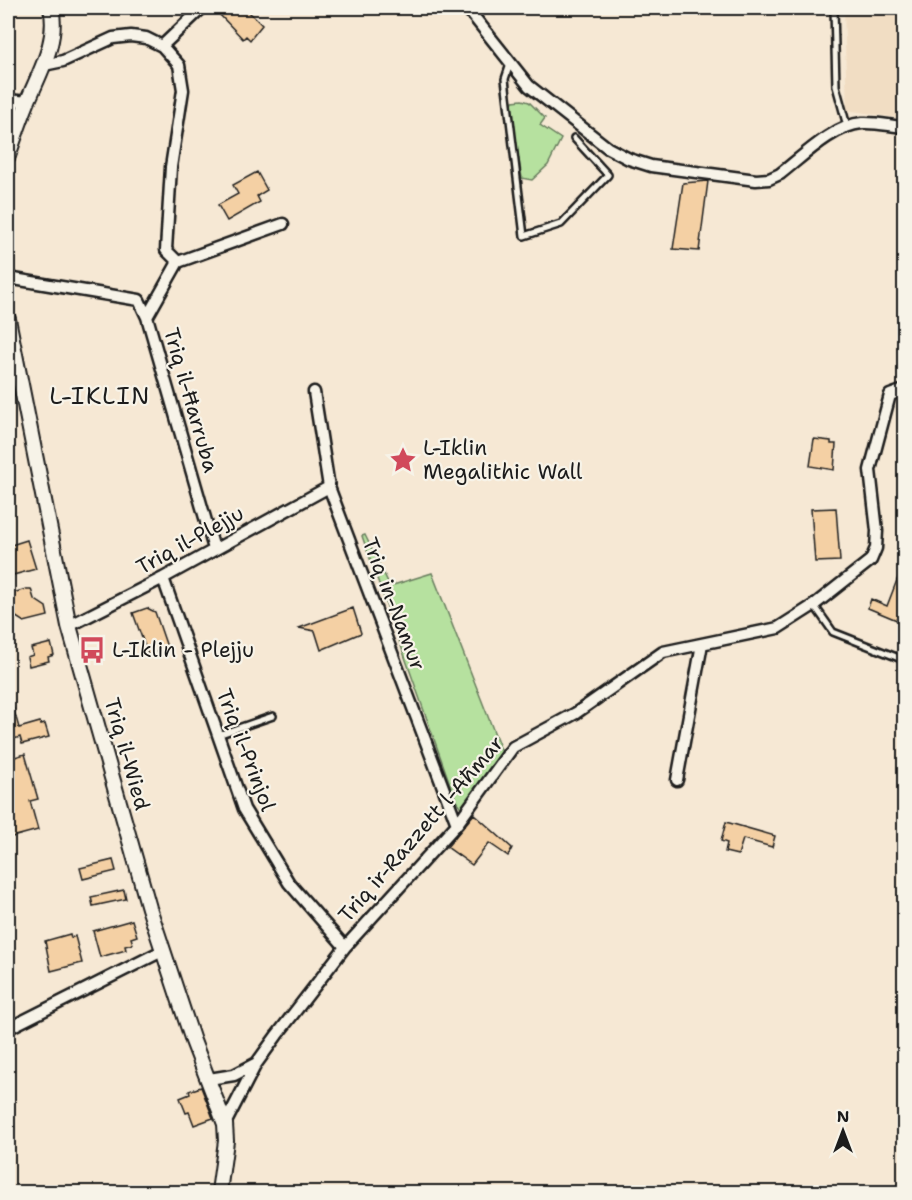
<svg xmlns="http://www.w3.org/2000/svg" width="912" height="1200" viewBox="0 0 912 1200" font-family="'Shantell Sans',sans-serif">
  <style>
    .built { fill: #f1ddc3 }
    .green { fill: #b6e19f; stroke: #697e5e; stroke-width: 1.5 }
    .building { fill: #f4d0a4; stroke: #1c1c1c; stroke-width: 1.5 }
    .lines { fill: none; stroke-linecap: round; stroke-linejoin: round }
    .service-casing { stroke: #1c1c1c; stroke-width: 10 }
    .minor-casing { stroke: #1c1c1c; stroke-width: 15 }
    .tertiary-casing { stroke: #1c1c1c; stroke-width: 18 }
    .service { stroke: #f7f3e8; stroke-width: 5 }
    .minor { stroke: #f7f3e8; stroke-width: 10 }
    .tertiary { stroke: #f7f3e8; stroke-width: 14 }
    .labels { text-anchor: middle; stroke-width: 4.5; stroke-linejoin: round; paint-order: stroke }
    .street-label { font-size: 21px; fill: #1c1c1c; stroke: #f7f3e8 }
    .poi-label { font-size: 21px; fill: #1c1c1c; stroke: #f7f3e8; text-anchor: start }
    .quarter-label { font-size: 24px; letter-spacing: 1.5px; fill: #1c1c1c; stroke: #f7f3e8 }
  </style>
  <rect width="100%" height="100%" fill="#f6e8d4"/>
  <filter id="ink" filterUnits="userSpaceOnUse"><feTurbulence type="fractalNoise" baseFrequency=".0167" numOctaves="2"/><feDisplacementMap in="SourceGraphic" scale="12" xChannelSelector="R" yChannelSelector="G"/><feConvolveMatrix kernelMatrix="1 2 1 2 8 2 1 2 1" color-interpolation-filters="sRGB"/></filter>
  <g filter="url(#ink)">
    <path class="built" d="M844 8H904V119L847 110Z"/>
    <path class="green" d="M522 100 529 102 545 118 540 125 561 139 548 165 532 180 522 178 510 110 513 101Z
      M365 535 390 586 432 573 503 755 498 757 463 810 456 801 362 536Z"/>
    <path class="building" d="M228 8H245L262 25 250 40 246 36 243 39 220 15Z
      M257 172 267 190 257 196 260 202 227 221 218 205 238 194 233 185Z
      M708 181 699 251 673 249 683 183Z
      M814 439 831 441V444H836L834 470 810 466Z
      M836 508 840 561 815 562 811 509Z
      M27 540 36 569 13 575 11 570 8 568V546Z
      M904 562V623L868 608 871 599 887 606Z
      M26 589H31L34 599 46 607 48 616 24 622 13 615 8 597 14 595 13 593Z
      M147 608 155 612 167 647 148 655 133 613Z
      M353 608 361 633 321 650 315 631 299 628Z
      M51 643 54 655 48 657 49 661 29 666 27 657 33 655 31 648Z
      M8 696H10L19 728 40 722 41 725 45 724 49 737 22 744 20 737 8 741Z
      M25 754 38 799 30 801 38 830 12 837 8 819V759Z
      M474 814 512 848 508 856 489 843 472 865 447 847Z
      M726 822 775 836 772 847 743 839 738 855 725 852 727 843 721 841Z
      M113 860 116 871 83 879 80 868Z
      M124 890 126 899 93 906 91 897Z
      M132 920 137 936 131 938 133 944 125 946 126 950 100 957 93 931Z
      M70 934 71 938 75 936 82 963 51 971 45 941Z
      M201 1087 213 1118 194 1125 189 1112 186 1113 180 1098 190 1094 189 1091Z"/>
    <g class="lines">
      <defs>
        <path id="service" d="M834 8 836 86 847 126
          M904 32 902 40 904 56
          M510 64 505 79 524 236 561 224 608 175 574 138
          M814 605 833 632 904 660
          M218 735 273 716"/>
        <path id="minor" d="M467 8 529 86 608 148 629 159 651 166 756 180 769 179 780 174C802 157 834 125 862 123 876 122 891 126 904 127
          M162 46 202 8
          M44 65 63 61 113 38 131 36 146 38 162 46 179 65 183 90 171 167 166 250 178 262 147 317
          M8 100 28 102
          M178 262 283 224
          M8 278 139 300 147 317 214 549
          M314 392 329 487 457 824
          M163 578 244 809 289 883 345 947
          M69 626 163 578 329 487
          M677 780 702 644
          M9 1028 162 951
          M209 1079 234 1075 255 1064
          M225 1124 256 1064 277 1035 345 947 457 824 513 747 576 713 663 652 778 628 814 605 871 560 876 548 877 531 870 470 890 395 904 390"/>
        <path id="tertiary" d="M8 156C14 138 20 120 27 103 39 73 59 41 51 8
          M8 319 69 626 149 908 193 1041 225 1124 226 1141 219 1192"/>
      </defs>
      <use href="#service" class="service-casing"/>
      <use href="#minor" class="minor-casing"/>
      <use href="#tertiary" class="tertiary-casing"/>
      <use href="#service" class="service"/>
      <use href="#minor" class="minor"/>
      <use href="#tertiary" class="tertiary"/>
    </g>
  </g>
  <defs>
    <symbol id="sight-bare" viewBox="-9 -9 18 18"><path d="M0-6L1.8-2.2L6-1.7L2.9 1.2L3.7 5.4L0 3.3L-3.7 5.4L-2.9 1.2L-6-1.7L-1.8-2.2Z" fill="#d1495b" stroke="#f7f3e8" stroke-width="2.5" paint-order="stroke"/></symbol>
    <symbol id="bus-bare" viewBox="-9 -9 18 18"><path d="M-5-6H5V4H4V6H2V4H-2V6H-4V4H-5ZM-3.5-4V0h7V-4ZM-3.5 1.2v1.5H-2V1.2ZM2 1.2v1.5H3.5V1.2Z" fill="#d1495b" stroke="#f7f3e8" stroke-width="2.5" paint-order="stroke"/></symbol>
  </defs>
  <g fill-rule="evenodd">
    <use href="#sight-bare" x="384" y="441" width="38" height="38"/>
    <use href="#bus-bare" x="73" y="631" width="38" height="38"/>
  </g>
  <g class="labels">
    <g class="street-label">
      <text transform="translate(191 400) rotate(74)" y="7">Triq il-Ħarruba</text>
      <text transform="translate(190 540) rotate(-29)" y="7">Triq il-Plejju</text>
      <text transform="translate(394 604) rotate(69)" y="7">Triq in-Namur</text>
      <text transform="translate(246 750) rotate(69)" y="7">Triq il-Prinjol</text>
      <text transform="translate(127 754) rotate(74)" y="7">Triq il-Wied</text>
      <text transform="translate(421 829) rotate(-49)" y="7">Triq ir-Razzett l-Aħmar</text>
    </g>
    <g class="poi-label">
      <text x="423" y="455">L-Iklin<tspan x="423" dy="24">Megalithic Wall</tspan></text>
      <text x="112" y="657">L-Iklin - Plejju</text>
    </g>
    <g class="quarter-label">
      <text x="100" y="404">L-IKLIN</text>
    </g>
  </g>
  <rect width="912" height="1200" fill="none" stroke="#f7f3e8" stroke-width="30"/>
  <rect x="15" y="15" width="882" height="1170" fill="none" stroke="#1c1c1c" stroke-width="2" filter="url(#ink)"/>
  <g transform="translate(843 1131)" stroke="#f7f3e8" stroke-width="4.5" paint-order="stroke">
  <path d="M0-4.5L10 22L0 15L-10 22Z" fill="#1c1c1c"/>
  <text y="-9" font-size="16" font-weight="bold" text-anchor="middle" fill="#1c1c1c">N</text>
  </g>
</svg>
